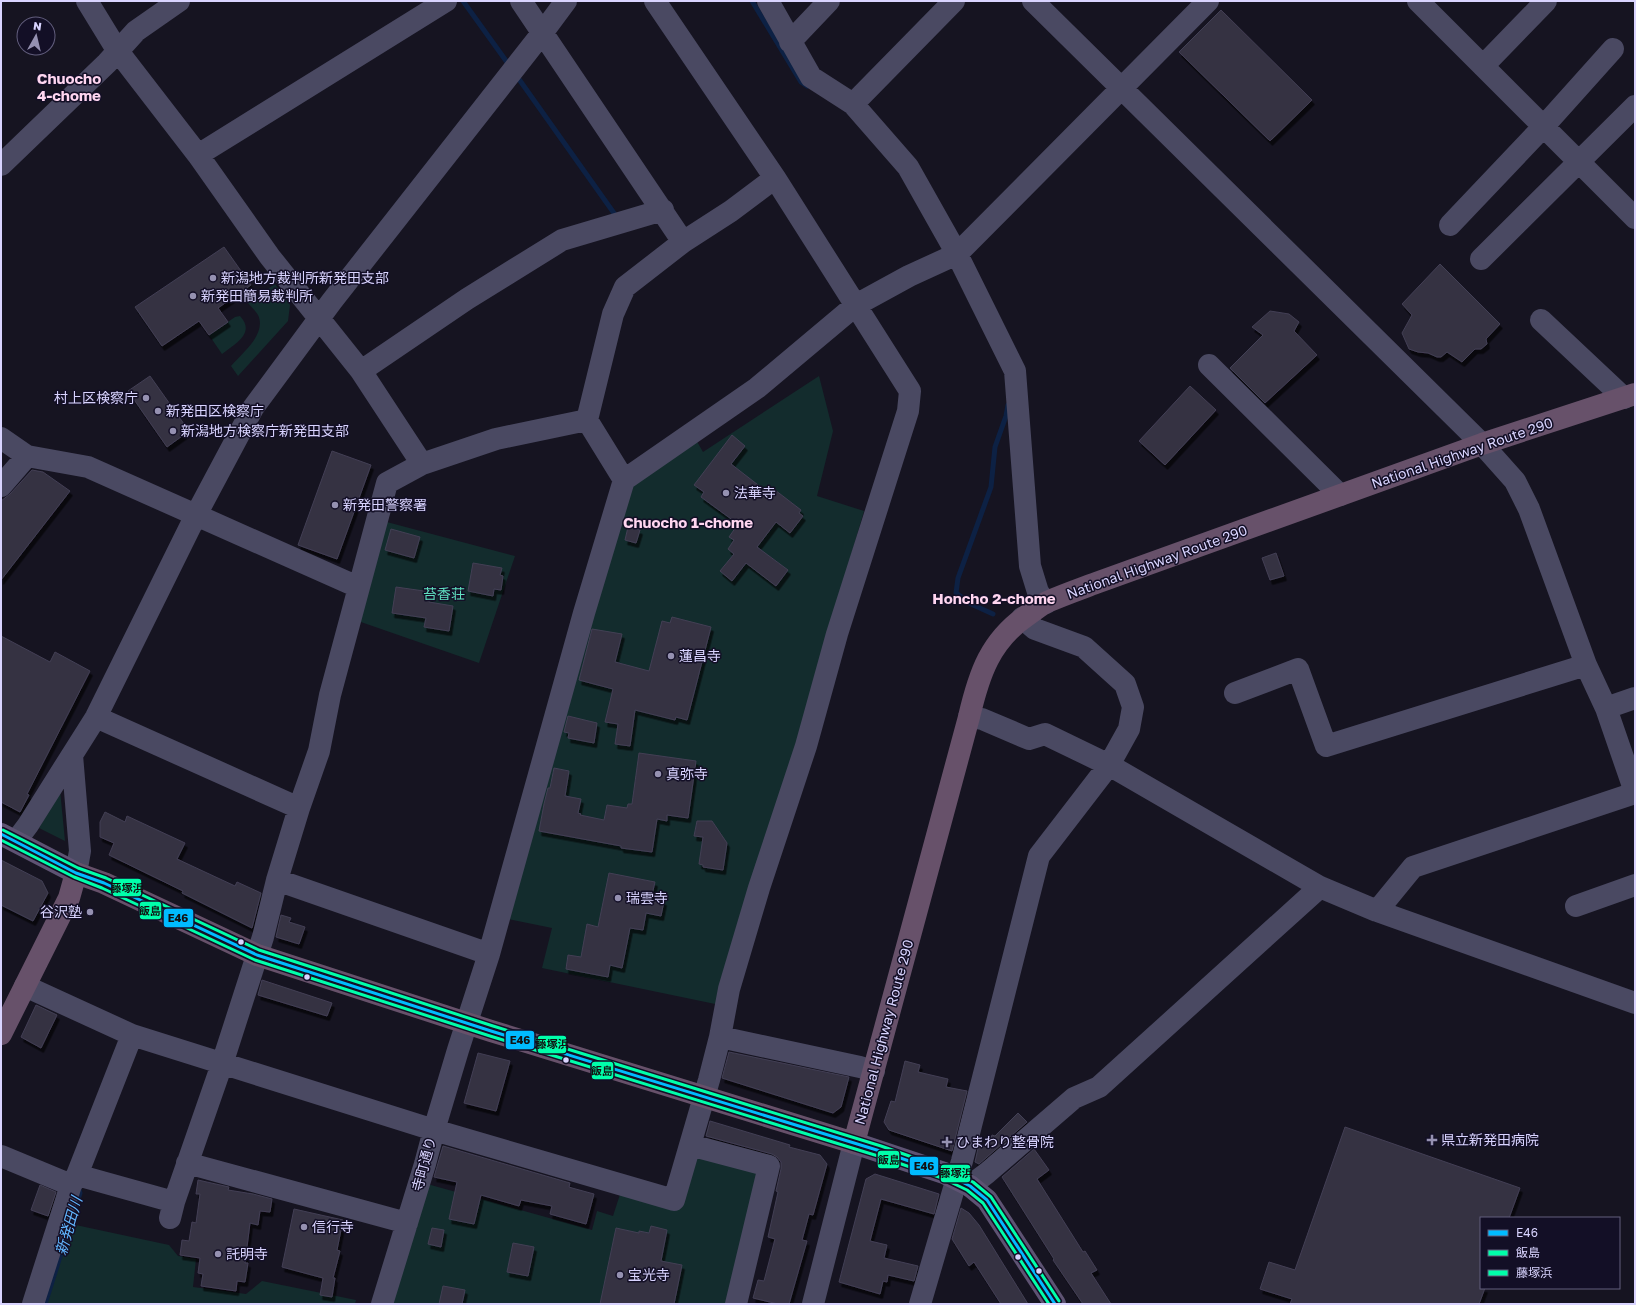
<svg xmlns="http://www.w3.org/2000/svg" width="1636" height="1305" viewBox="0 0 1636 1305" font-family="'Golos Text','Noto Sans JP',sans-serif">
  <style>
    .green { fill: #132c2d }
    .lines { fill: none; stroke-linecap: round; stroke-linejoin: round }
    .stream { stroke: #0d2144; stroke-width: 5 }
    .building { fill: #343243; stroke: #433f54; filter: url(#shadow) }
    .minor { stroke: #4a4962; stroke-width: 22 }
    .major { stroke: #5e5373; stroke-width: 22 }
    .highway { stroke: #67516a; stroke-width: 22 }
    .bus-1-casing { stroke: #130f26; stroke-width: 6 }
    .bus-2-casing { stroke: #130f26; stroke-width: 6 }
    .bus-3-casing { stroke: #130f26; stroke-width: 6 }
    .bus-1 { stroke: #0bf; stroke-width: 3 }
    .bus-2 { stroke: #0fa; stroke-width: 3 }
    .bus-3 { stroke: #0fa; stroke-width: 3 }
    .poi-dot { fill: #9591b1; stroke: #130f26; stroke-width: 1.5 }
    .bus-dot { fill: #d9d4ff; stroke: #130f26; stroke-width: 1.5 }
    .labels { text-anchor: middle; stroke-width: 3; stroke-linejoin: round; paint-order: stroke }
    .poi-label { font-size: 14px; fill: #d9d4ff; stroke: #130f26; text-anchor: start }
    .street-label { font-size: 14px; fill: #d9d4ff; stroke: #130f26 }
    .park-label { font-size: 14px; fill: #5fe0c0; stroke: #130f26 }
    .neighbourhood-label { font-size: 15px; font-weight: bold; fill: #ffd6f0; stroke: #130f26 }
    .water-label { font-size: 15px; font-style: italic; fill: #62b6ff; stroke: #130f26 }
    .line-badge { stroke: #130f26; stroke-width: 1.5 }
    .pale-badge-label { font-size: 11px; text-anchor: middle; font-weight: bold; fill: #111 }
  </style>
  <defs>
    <filter id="shadow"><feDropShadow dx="2.5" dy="4.5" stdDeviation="0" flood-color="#0009"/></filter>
  </defs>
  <rect width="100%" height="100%" fill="#161421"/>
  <path class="green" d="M275 284 290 305 288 321 238 376 231 366C242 353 267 334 258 315 256 311 251 307 248 303Z
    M240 316C256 333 235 344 222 354L209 335 235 317Z
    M819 376 833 431 817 496 864 511 720 1005 542 968 552 928 508 919 629 489 695 438 703 452Z
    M383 521 515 556 479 663 358 621Z
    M60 790 65 841 39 828Z
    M690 1145 769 1166 736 1304H382L420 1182 592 1230 597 1211 613 1216 623 1185 674 1200Z
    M71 1224 169 1245 178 1256 196 1259 193 1287 246 1294 262 1281 356 1300 355 1304H45Z"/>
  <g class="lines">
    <path class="stream" d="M463 1 509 65
      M752 1 801 82 807 86
      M516 75 616 216
      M993 614 971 604 956 593 958 578 991 487 995 447 1006 416 1008 405
      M45 1304 80 1193 78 1187"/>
  </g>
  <path class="building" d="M1221 10 1312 100 1270 141 1179 52Z
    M224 247 251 285 218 308 228 322 209 335 199 321 162 346 135 307Z
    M1440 264 1500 324 1486 339 1487 344 1481 349H1475L1462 362 1447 352 1441 357H1437L1428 353 1418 352 1409 349 1402 333 1412 315 1402 304Z
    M1270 311 1289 314 1299 322 1294 331 1317 355 1265 403 1230 368 1263 335 1252 327Z
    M150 376 189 431 167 447 128 391Z
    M1190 386 1216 410 1165 465 1139 441Z
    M732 435 745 446 731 464 771 495 775 490 801 510 799 513 803 516 790 533 776 522 757 547 788 570 776 586 746 563 732 581 720 571 734 554 728 549 734 540 729 537 738 524 701 497 704 492 694 485Z
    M332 451 371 465 337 559 298 545Z
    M32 470 43 472 70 491 1 580V501L10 494Z
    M628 527 640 530 636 543 625 540Z
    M391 529 420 537 414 558 385 550Z
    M1276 553 1284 576 1270 580 1262 558Z
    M473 563 502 568 500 575 503 576 501 590 494 589 493 596 468 591Z
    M396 587 431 592 429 602 453 606 449 631 424 627 426 618 392 613Z
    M672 617 711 627 687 720 676 717 675 720 635 710 630 746 615 744 618 724 605 722 613 689 579 680 592 629 622 634 615 662 649 671 662 621 670 623Z
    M1 636 50 662 55 652 90 671 27 794 29 795 20 812 1 802Z
    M568 716 597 723 594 743 568 738 569 733 564 732Z
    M639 753 696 761 688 818 667 815V821L657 819 652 852 621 848V846L539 831 544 804 548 788H550L554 768 569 771 565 796 581 799 578 813 581 814 580 815 604 820 607 805 627 808 628 804H632Z
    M105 812 125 822 127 816 185 843 177 859 235 886 237 882 261 893 252 928 182 893 183 891 109 855 114 843 100 837V822Z
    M697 821H712L727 843 723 870 703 867V865L699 864 703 837 694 836Z
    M1 860 42 881 48 893 33 921 1 905Z
    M609 873 655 882 651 899 664 901 661 916 646 913 643 930 630 928 622 968 610 965 608 977 566 969 568 955 581 957 587 924 598 927Z
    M281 915 291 918 289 922 305 927 299 944 276 937Z
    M262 980 332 1003 327 1016 258 995Z
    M36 1005 57 1015 41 1048 21 1037Z
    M729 1052 849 1077 841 1107 833 1113 722 1078Z
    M478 1053 510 1061 496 1111 464 1103Z
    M905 1061 920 1065 918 1072 948 1079 946 1087 967 1091 952 1151 889 1130 884 1122 891 1101 895 1102Z
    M1018 1113 1027 1122 979 1164 975 1162 979 1144 988 1147 992 1135 995 1136Z
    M710 1121 790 1145 789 1147 820 1155 827 1164 813 1215 809 1214 802 1240 807 1241 789 1304H778L753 1298 758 1280 764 1281 775 1239 768 1237 778 1192 776 1191 781 1169V1162L777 1157 772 1154 706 1136Z
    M1345 1127 1520 1188 1509 1218H1481V1288H1485L1479 1304H1290L1292 1299 1260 1289 1269 1262 1295 1270Z
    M443 1146 570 1183 569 1187 572 1188 594 1194 586 1224 550 1214 552 1206 521 1200 519 1206 481 1195 474 1224 449 1219 457 1182 434 1177Z
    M1034 1149 1049 1170 1037 1179 1083 1252 1085 1251 1097 1270 1091 1273 1111 1304H1083L1053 1260 1054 1259 1002 1177Z
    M875 1174 939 1194 934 1214 881 1199 870 1241 887 1245 884 1258 918 1266 914 1281 888 1275 887 1282 883 1281 880 1294 839 1282 866 1179Z
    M198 1180 229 1187 228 1190 253 1194 272 1199 270 1212 260 1211 258 1225 250 1223 245 1263H248L245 1282 237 1281 236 1291 201 1286 203 1274 198 1273 200 1258 180 1255 182 1240 189 1241 192 1222 196 1223 200 1194H196Z
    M40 1185 56 1192 48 1216 31 1210Z
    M961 1208 969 1213 979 1225 1028 1304H1001L974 1262 969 1266 952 1239Z
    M294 1209 343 1220 337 1250 340 1251 333 1278H335L332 1297 320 1295 323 1278 282 1267Z
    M651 1226 667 1230 661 1261 682 1265 674 1304H600L616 1228 639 1233V1231L649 1233Z
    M432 1228 444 1230 441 1247 428 1244Z
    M513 1243 534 1247 528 1276 507 1272Z
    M443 1286 465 1290 462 1304H439Z"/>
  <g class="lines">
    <path class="minor" d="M87 1 117 50 198 155 270 257 361 371 422 464
      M521 1 683 242
      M768 1 811 77 853 104 908 167 957 254 1015 371 1030 566 1038 592 1046 603
      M1033 1 1482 444 1515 481 1529 509 1586 665 1606 708 1635 792
      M1418 1 1635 218
      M790 42 829 1
      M1483 66 1546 1
      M853 104 954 1
      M198 155 446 1
      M1 165 107 63 136 31 179 1
      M1450 225 1544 126 1613 49
      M1481 259 1635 106
      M1541 320 1624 398
      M1209 365 1340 495
      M361 371 467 299 562 240 663 210
      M1 438 27 456 88 467 358 587
      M624 480 587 420 613 314 625 287 683 242 731 211 775 178
      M1 486 27 456
      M1235 693 1298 669 1326 746 1586 665
      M1606 708 1635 698
      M96 717 299 808
      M969 717 982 719 1029 739 1045 734 1109 765 1320 887 1377 911 1635 1003
      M16 841 28 825 72 755
      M76 873 80 851 72 755 96 717 196 515 253 408 332 301 543 32 566 1
      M277 880 489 954
      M1576 906 1635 885
      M1377 911 1413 867 1635 793
      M25 986 132 1035 434 1130 674 1200 709 1080 720 1037 729 989 759 888 806 746 837 634 908 411 910 391 775 178 655 1
      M720 1037 860 1067 874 1071
      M690 1145 769 1166 736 1304
      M1 1156 71 1185 33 1304
      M187 1163 407 1223
      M77 1175 174 1202
      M71 1185 77 1175 132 1035
      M970 1186 987 1173 1074 1098 1099 1087 1320 887
      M170 1218 174 1202 222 1064 263 937 277 880 299 808 319 751 330 695 387 483 422 464 496 439 587 420
      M382 1304 425 1164 434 1130 458 1050 489 954 584 613 624 480 757 388 856 305 909 276 957 254 1208 1
      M813 1304 854 1143
      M920 1304 962 1161 1039 856 1109 765 1129 729 1133 707 1125 684 1084 647 1035 629 1022 618"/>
    <path class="major" d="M1 834 76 873
      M854 1143 944 1173 970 1186 987 1200 1055 1304"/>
    <path class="highway" d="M1 1034 69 898 76 873 104 883 257 955 491 1031 854 1143 969 717C979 674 990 640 1029 614 1035 610 1041 605 1047 602 1063 595 1080 589 1096 583L1482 444 1635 394"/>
    <defs>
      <path id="bus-1" d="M1 834 76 873 104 883 257 955 491 1031 880 1151 944 1173 970 1186 987 1200 1055 1304"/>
      <path id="bus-2" d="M1 840 74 877 102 888 255 960 490 1036 878 1156 942 1178 967 1190 983 1203 1049 1304"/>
      <path id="bus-3" d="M3 830 78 868 106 878 259 950 493 1026 881 1146 946 1169 973 1182 991 1197 1059 1301"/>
    </defs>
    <use href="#bus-1" class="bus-1-casing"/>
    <use href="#bus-2" class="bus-2-casing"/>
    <use href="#bus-3" class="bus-3-casing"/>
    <use href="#bus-1" class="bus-1"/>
    <use href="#bus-2" class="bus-2"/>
    <use href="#bus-3" class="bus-3"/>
  </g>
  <g class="poi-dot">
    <circle cx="213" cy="278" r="4"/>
    <circle cx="193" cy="296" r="4"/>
    <circle cx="146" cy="398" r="4"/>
    <circle cx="158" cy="411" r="4"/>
    <circle cx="173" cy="431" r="4"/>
    <circle cx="726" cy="493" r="4"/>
    <circle cx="335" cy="505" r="4"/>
    <circle cx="671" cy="656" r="4"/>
    <circle cx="658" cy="774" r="4"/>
    <circle cx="618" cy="898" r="4"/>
    <circle cx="90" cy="912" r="4"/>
    <path d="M1430 1134h4v4h4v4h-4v4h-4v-4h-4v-4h4z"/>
    <path d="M945 1136h4v4h4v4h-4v4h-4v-4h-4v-4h4z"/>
    <circle cx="304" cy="1227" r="4"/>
    <circle cx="218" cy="1254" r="4"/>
    <circle cx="620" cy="1275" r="4"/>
  </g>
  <g class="bus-dot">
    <circle cx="241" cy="942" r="3.5"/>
    <circle cx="307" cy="977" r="3.5"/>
    <circle cx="566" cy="1060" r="3.5"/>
    <circle cx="1018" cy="1257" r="3.5"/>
    <circle cx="1039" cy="1271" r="3.5"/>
  </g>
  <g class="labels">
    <g class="poi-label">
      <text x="221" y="283">新潟地方裁判所新発田支部</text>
      <text x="201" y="301">新発田簡易裁判所</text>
      <text x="138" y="403" text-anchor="end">村上区検察庁</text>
      <text x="166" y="416">新発田区検察庁</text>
      <text x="181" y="436">新潟地方検察庁新発田支部</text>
      <text x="734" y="498">法華寺</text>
      <text x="343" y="510">新発田警察署</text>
      <text x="679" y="661">蓮昌寺</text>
      <text x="666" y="779">真弥寺</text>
      <text x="626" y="903">瑞雲寺</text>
      <text x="82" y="917" text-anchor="end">谷沢塾</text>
      <text x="1441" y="1145">県立新発田病院</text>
      <text x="956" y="1147">ひまわり整骨院</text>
      <text x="312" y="1232">信行寺</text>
      <text x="226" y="1259">託明寺</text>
      <text x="628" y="1280">宝光寺</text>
    </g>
    <g class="street-label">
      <text transform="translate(1462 453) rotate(-19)" y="5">National Highway Route 290</text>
      <text transform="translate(1157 562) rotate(-20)" y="5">National Highway Route 290</text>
      <text transform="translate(884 1032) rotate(-75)" y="5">National Highway Route 290</text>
      <text transform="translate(424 1164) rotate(-75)" y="5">寺町通り</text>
    </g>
    <g class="park-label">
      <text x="444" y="599">苔香荘</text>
    </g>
    <g class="neighbourhood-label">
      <text x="69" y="84">Chuocho<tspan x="69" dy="17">4-chome</tspan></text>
      <text x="688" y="528">Chuocho 1-chome</text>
      <text x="994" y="604">Honcho 2-chome</text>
    </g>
    <g class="water-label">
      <text transform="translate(69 1226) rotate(-74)" y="5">新発田川</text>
    </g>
  </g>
  <g class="line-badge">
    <rect x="112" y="878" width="30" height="19" rx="4" fill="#0fa"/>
    <rect x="139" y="901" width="23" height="19" rx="4" fill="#0fa"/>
    <rect x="163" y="908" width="31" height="20" rx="4" fill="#0bf"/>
    <rect x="505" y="1030" width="30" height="20" rx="4" fill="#0bf"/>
    <rect x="537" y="1035" width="30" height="19" rx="4" fill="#0fa"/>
    <rect x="591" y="1061" width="23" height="19" rx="4" fill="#0fa"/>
    <rect x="877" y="1150" width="23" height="19" rx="4" fill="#0fa"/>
    <rect x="909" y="1156" width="30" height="20" rx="4" fill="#0bf"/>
    <rect x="940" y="1164" width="31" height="19" rx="4" fill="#0fa"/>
  </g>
  <g class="pale-badge-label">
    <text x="127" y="892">藤塚浜</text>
    <text x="150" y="915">飯島</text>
    <text x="178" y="922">E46</text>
    <text x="520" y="1044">E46</text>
    <text x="552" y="1048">藤塚浜</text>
    <text x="602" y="1075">飯島</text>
    <text x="889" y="1164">飯島</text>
    <text x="924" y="1170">E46</text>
    <text x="956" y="1177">藤塚浜</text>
  </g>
  <rect width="1636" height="1305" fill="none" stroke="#d9d4ff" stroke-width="4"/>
  <rect x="1480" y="1217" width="140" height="72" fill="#130f26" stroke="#625e7d"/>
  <rect x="1488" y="1230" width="20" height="6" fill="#00bbff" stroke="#625e7d"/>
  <text x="1516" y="1237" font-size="12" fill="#d9d4ff">E46</text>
  <rect x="1488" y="1250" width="20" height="6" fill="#00ffaa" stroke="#625e7d"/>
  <text x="1516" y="1257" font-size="12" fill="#d9d4ff">飯島</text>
  <rect x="1488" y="1270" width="20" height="6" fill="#00ffaa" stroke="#625e7d"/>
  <text x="1516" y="1277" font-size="12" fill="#d9d4ff">藤塚浜</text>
  <g transform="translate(36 36) rotate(8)"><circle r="19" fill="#130f26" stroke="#625e7d"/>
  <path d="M0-3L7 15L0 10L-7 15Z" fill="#9591b1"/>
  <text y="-6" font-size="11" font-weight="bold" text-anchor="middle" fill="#d9d4ff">N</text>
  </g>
</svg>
